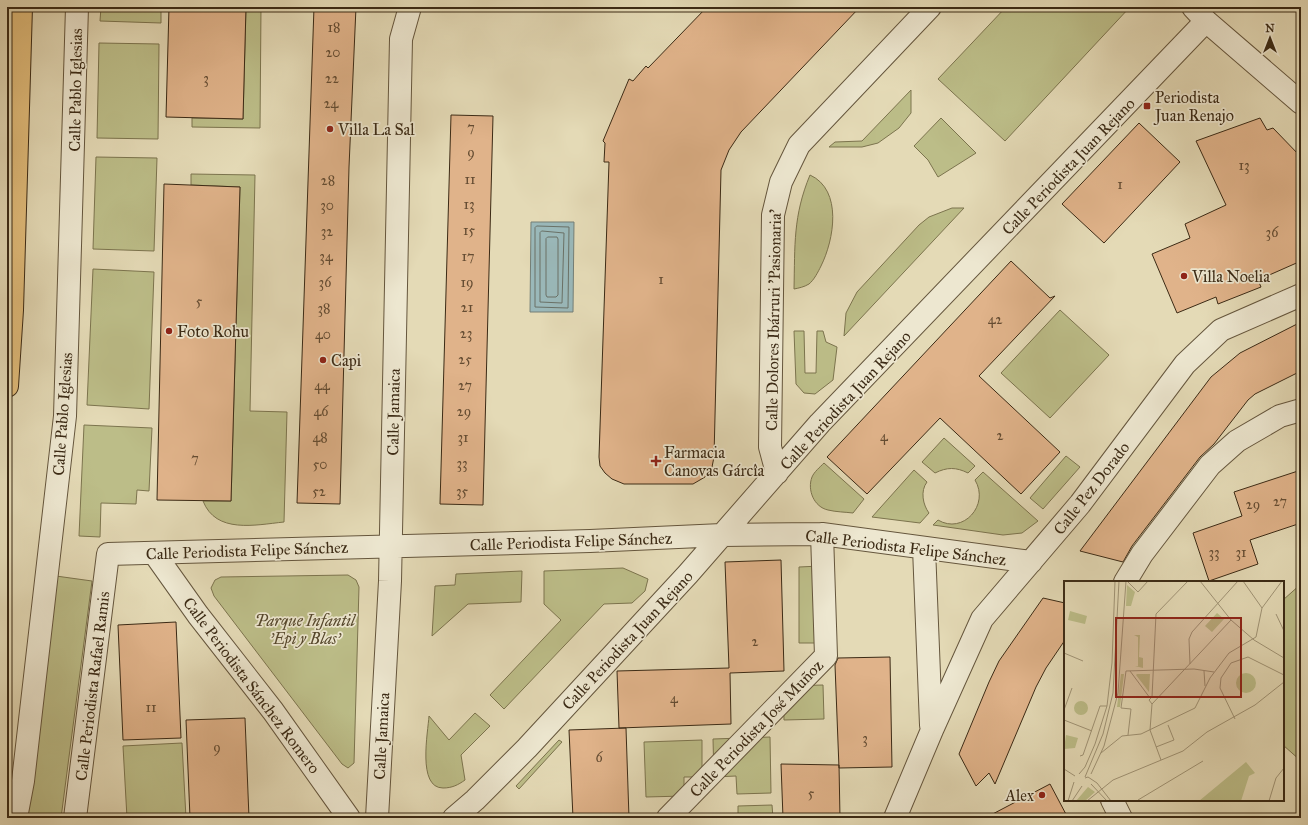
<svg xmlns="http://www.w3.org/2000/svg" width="1308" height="825" viewBox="0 0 1308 825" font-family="'IM FELL Great Primer',serif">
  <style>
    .green { fill: #bcbd88; stroke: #7c744e }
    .water { fill: #9ab8b9; stroke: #747f77 }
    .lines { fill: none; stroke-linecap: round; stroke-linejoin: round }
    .shore { stroke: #6a7167; stroke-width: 1 }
    .building { fill: #e0b38a; stroke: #3b2a15 }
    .street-casing { stroke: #65563d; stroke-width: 24 }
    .primary-casing { stroke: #3b2a15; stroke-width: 24 }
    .street { stroke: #ede7d0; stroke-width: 22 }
    .primary { stroke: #e2bd7b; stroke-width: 22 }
    .poi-dot { fill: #8f2418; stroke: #ede7d0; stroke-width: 1.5 }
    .labels { text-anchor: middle; stroke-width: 3.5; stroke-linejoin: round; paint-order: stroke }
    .number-label { font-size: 14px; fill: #644c32 }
    .street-label { font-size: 16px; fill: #3b2a15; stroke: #ede7d0 }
    .poi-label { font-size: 16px; fill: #3b2a15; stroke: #ede7d0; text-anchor: start }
    .park-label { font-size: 16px; font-style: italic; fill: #55472c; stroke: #ede7d0 }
    .inset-road { fill: none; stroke: #a09476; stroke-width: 1 }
    .view { fill: #8f2418; fill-opacity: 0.15; stroke: #8f2418; stroke-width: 2 }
    .inset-edge { fill: none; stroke: #3b2a15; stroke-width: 2 }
  </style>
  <rect width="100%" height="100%" fill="#e4dab6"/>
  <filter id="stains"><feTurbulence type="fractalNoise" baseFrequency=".005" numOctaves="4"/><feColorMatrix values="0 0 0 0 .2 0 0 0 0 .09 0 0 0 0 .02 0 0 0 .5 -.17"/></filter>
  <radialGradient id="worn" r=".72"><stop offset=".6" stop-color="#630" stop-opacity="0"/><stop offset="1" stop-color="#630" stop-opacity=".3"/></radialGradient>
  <path class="green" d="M101 7H161V23L100 21Z
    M246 7H261L260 128 192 127V118L243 119Z
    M1006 7H1130L1005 141 938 79Z
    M99 43 159 44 158 139 97 138Z
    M911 90V113L899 128 878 143 862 147H829L835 142 862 141Z
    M941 118 976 153 938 177 928 160 914 146Z
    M96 157 157 158 154 251 93 249Z
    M191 174 255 175 250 411 287 412 284 522C255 525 216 534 203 501H231L240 187 191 185Z
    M810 175C843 190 834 240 821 266 818 272 814 280 809 284 804 287 799 288 794 289 795 245 793 216 810 175Z
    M952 208H964L844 336 846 313 857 292 919 225 929 217Z
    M93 269 154 272 149 409 87 405Z
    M1060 310 1109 355 1050 418 1001 373Z
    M794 331H804L805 373H816L817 331H823L826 342 837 347 833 380 815 394 804 393 796 384Z
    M84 425 152 428 149 491 137 490 136 504 101 503 100 537 79 536Z
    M944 438 975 466 968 473C956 467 947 467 935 473L922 462Z
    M1066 456 1080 467 1043 509 1030 498Z
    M824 463 864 499 853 513C845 512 836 512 828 510 814 507 807 490 812 477 814 472 820 467 824 463Z
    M914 470 927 482C920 491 923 505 929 513L920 523 872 517Z
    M983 472 1038 521 1022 533 1003 535 933 525 938 520C963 535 990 505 975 480Z
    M820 566V643H799V567Z
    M623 568 648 579 645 591 632 603 604 604 504 709 490 695 561 620 544 604V571Z
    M522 571 521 602 468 604 432 636 435 586 455 585 456 574Z
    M348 575 356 580 359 587 354 763 348 768 342 764 214 596 211 588 215 580 221 577Z
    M56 576 92 581 61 818H24Z
    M1301 584V761L1283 745V600Z
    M823 685 824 719 784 720 783 686Z
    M475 713 490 726 461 755 465 780C458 785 452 788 443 788 417 788 428 732 429 716L449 740Z
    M770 737 771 793 737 794 736 776 714 777 713 739Z
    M559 740 562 742 519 789 516 786Z
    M702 740V777H684V796L646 797 644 742Z
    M182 743 186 818H127L123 746Z
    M772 805 773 818H738V806Z"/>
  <path class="water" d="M531 222H574L573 312H530Z"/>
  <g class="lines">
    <path class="shore" d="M537 226 569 227 568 308 535 307V228Z
      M542 231 564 233 562 303 540 302V233Z
      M548 237H557L558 239V295L556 297H547L546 295V239Z"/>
  </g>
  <path class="building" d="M169 7H246L243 119 166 117Z
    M314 7H356L349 167 340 504 297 503Z
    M707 7H860L741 132 729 150 721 170 714 457 712 467 705 477 693 484H624L612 479 605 473 600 466 599 457 609 162H604L605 143 603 141 629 79 633 81 646 66 648 68Z
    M451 115 493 116 483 505 440 504Z
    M1260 118 1267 130 1273 128 1301 157V261L1258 280 1261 287 1218 304 1216 297 1177 313 1152 254 1190 238 1185 224 1226 205 1196 141Z
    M1139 123 1180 162 1104 243 1062 204Z
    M164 184 240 187 231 501 157 500Z
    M1011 261 1050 298 1055 296 979 376 1060 452 1021 494 940 418 867 494 827 457Z
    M1301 322V371L1255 394 1248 400 1214 444 1200 457 1132 546 1123 562 1080 551 1211 377 1240 353Z
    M1301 470V523L1250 540 1258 564 1209 581 1193 533 1242 516 1234 492Z
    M781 560 784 671 730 673 731 724 619 728 617 671 729 668 725 562Z
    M1043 598 1065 603V640L1046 668 1036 687 995 784 989 773 976 786 959 754 989 682 999 661Z
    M176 622 181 738 123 740 118 625Z
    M890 657 892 767 839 768 835 665 838 658Z
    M245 718 249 818H190L186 720Z
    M626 728 629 818H573L569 730Z
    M781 764 839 765 840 818H783Z
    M1050 784 1068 818H985Z"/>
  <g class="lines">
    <defs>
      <path id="street" d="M1193 7 1206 21 1301 103
        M777 473 770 447 773 215 781 182 799 145 930 7
        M924 548 931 725
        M154 553 198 615 273 711 349 818
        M1125 582 1142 554 1210 465 1237 441 1280 416 1301 410
        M1112 800 1121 818
        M16 818 23 781 65 416 77 7
        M75 818 108 554 590 541 722 535 822 534 1031 562
        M377 818 390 581 401 39 410 7
        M454 818 475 800 527 748 688 574 820 423 1206 21
        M668 818 826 656 822 534
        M895 818 932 730 982 619 1080 504 1185 364 1221 330 1301 295"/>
      <path id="primary" d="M7 386 12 310 21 7"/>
    </defs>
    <use href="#street" class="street-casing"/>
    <use href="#primary" class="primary-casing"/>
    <use href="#street" class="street"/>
    <use href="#primary" class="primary"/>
  </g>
  <g class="poi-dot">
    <rect x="1143" y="102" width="8" height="8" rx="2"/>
    <circle cx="330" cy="129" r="4"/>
    <circle cx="1184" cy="276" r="4"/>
    <circle cx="169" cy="331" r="4"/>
    <circle cx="323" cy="360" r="4"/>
    <path d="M654 455h4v4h4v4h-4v4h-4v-4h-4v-4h4z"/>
    <circle cx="1042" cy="795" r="4"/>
  </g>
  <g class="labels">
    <g class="number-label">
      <text x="334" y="32">18</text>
      <text x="333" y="57">20</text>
      <text x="206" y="83">3</text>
      <text x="332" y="83">22</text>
      <text x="331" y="108">24</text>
      <text x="471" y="132">7</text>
      <text x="471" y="157">9</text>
      <text x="1244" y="170">13</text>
      <text x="470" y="184">11</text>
      <text x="328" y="185">28</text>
      <text x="1120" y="189">1</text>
      <text x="469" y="209">13</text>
      <text x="327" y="210">30</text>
      <text x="469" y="235">15</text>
      <text x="327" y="236">32</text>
      <text x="1272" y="237">36</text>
      <text x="326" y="261">34</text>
      <text x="468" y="261">17</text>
      <text x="661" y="284">1</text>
      <text x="325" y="287">36</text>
      <text x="467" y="287">19</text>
      <text x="199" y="306">5</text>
      <text x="467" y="312">21</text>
      <text x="324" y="313">38</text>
      <text x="995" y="324">42</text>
      <text x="466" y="338">23</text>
      <text x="323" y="339">40</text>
      <text x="465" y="364">25</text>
      <text x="322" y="390">44</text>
      <text x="465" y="390">27</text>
      <text x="321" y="416">46</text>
      <text x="464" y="416">29</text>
      <text x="1000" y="440">2</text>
      <text x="884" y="441">4</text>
      <text x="320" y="442">48</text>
      <text x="463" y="442">31</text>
      <text x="195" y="463">7</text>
      <text x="462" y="468">33</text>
      <text x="320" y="469">50</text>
      <text x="319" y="496">52</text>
      <text x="462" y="496">35</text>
      <text x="1280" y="506">27</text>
      <text x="1253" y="509">29</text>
      <text x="1214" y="557">33</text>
      <text x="1241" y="557">31</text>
      <text x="755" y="646">2</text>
      <text x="674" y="703">4</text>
      <text x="151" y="712">11</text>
      <text x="865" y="743">3</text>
      <text x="217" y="752">9</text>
      <text x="599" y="762">6</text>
      <text x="811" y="798">5</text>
    </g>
    <g class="street-label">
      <text transform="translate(75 90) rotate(-89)" y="6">Calle Pablo Iglesias</text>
      <text transform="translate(1068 166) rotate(-46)" y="6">Calle Periodista Juan Rejano</text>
      <text transform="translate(773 320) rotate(-89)" y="6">Calle Dolores Ibárruri 'Pasionaria'</text>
      <text transform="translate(845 400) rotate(-47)" y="6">Calle Periodista Juan Rejano</text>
      <text transform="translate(393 412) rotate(-89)" y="6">Calle Jamaica</text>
      <text transform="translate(62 414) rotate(-86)" y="6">Calle Pablo Iglesias</text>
      <text transform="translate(1091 488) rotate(-52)" y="6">Calle Pez Dorado</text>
      <text transform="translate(571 541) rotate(-2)" y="6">Calle Periodista Felipe Sánchez</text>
      <text transform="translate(906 547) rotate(7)" y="6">Calle Periodista Felipe Sánchez</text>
      <text transform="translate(247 550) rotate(-2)" y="6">Calle Periodista Felipe Sánchez</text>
      <text transform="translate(627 640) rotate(-47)" y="6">Calle Periodista Juan Rejano</text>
      <text transform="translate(252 685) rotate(53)" y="6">Calle Periodista Sánchez Romero</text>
      <text transform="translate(92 686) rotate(-83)" y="6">Calle Periodista Rafael Ramis</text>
      <text transform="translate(756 728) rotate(-46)" y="6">Calle Periodista José Muñoz</text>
      <text transform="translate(381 736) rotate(-87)" y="6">Calle Jamaica</text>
    </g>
    <g class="poi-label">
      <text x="1155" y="103">Periodista<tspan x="1155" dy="18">Juan Renajo</tspan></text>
      <text x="338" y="135">Villa La Sal</text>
      <text x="1192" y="282">Villa Noelia</text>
      <text x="177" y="337">Foto Rohu</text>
      <text x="331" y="366">Capi</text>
      <text x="664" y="458">Farmacia<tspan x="664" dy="18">Canovas Gárcîa</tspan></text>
      <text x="1034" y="801" text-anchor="end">Alex</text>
    </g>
    <g class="park-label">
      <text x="305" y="626">Parque Infantil<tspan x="305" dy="18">'Epi y Blas'</tspan></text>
    </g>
  </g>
  <g transform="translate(1064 581)">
    <rect width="220" height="220" fill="#e4dab6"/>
    <path d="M63 4 71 11 67 25H62ZM6 30 23 35 21 43 4 39ZM153 32 160 38 148 51 141 45ZM70 54H76L75 76 79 77V87L71 85H74V56ZM172 102a10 10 0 1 1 20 0a10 10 0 1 1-20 0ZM57 93H60L56 126H53ZM73 93H86L85 111 72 94ZM10 127a7 7 0 1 1 14 0a7 7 0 1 1-14 0ZM2 154 14 157 11 167 0 168ZM182 181 191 192 185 195 177 220H135ZM24 206 31 211 21 220H12Z" fill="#bcbd88"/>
    <path class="inset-road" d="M63 0 74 11 84 0M136 0 167 39 190 59 220 77M179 0 198 27M212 33 220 50M0 72 19 80M126 83 125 58 128 51 174 0M66 90 86 117M140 90 141 105M88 123 85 119 88 116 92 33 124 0M0 129 8 107M171 138 156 107 157 97 167 82 184 76 220 94M0 139 28 150M64 154 67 128 57 127 62 90 130 88 150 91M92 166 110 159 104 144M37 172 58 155 77 153 131 127 146 97 165 72 192 56 198 27 218 0M16 175 19 174 36 125H43M97 179 86 149 88 123 167 39M0 188 11 195M15 193 21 186 31 163 43 125 48 82 51 0M27 193 40 165 54 112 62 0M21 196 39 153 49 112 55 0M21 197 24 196 33 202 47 220M27 203 43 220M74 219 139 180M4 220 10 201M8 220 18 205M23 220 49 199 119 170 143 151 191 124 220 101M205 220 212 197 220 187"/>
    <path class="view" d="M52 37H177V116H52Z"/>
    <rect width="220" height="220" class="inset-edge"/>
  </g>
  <rect width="1308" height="825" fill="none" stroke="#e4dab6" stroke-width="24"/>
  <rect x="8" y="8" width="1292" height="809" fill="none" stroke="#3b2a15" stroke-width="2"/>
  <rect x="12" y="12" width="1284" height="801" fill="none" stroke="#3b2a15"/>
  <g transform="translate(1270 38)" stroke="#ede7d0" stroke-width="3" paint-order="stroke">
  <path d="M0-3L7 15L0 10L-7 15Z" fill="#3b2a15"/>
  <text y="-6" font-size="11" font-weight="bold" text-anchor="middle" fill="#3b2a15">N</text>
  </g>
  <rect width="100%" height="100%" filter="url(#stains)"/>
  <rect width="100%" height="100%" fill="url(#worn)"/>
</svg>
